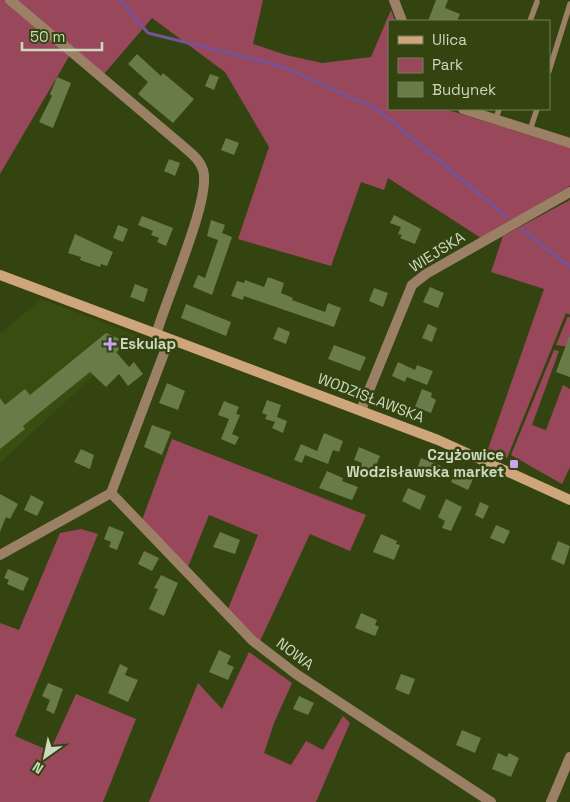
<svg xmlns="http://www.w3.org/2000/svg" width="570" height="802" viewBox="0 0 570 802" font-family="'Space Grotesk',sans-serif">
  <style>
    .built { fill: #3a4d11 }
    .green { fill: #99485c }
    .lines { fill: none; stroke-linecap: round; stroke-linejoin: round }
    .stream { stroke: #765398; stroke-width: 3 }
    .building { fill: #687b48 }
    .lane { stroke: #9b8066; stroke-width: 5.5 }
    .street { stroke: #9b8066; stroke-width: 10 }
    .secondary { stroke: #cfa57b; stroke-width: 10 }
    .poi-dot { fill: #c8a5ee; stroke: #341; stroke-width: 2 }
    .labels { text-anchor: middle; stroke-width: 5; stroke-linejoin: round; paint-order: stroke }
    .street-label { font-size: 15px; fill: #cdd9be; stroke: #341 }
    .poi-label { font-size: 15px; font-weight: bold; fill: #cdd9be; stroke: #341; text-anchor: start }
  </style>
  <rect width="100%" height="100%" fill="#341"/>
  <path class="built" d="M41 299 136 335 0 463V334Z"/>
  <path class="green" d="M0 0H263L253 44 286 55 322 63 371 57 391 10 395 21H389V109H445L570 148V186L481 238 388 178 384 190 361 182 331 266 238 239 269 147 225 72 152 18 104 74 74 48 0 174Z
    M570 200V315L566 313 507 458 488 449 544 289 491 272 503 236Z
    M568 316 570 318V347L556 345Z
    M554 350 559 351 532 425 546 430 563 385 570 389V467L562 484 511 455Z
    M172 439 366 515 350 551 310 534 260 641 228 609 258 535 209 515 188 567 142 520Z
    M81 529 98 534 15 736 50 751 76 694 136 719 103 802H0V623L19 630 60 533Z
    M249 652 292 683 274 723 264 753 291 765 306 741 323 750 343 716 350 723 316 802H149L198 683 222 709Z"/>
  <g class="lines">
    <path class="stream" d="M120 0 148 33 281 66 377 109 507 217
      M522 229 570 267"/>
  </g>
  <path class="building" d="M436 0H448L445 8 460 14 457 21H428Z
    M137 54 161 76 163 73 194 99 173 123 138 94 148 82 128 64Z
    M210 74 219 77 214 90 205 86Z
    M57 77 71 83 53 128 39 122 52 96 50 94Z
    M226 138 239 143 234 155 221 150Z
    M169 159 180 163 175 176 164 171Z
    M394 215 421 229 415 244 400 238 402 235 398 234 401 227 390 223Z
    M142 216 173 228 166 246 157 242 159 238 151 235 153 231 138 225Z
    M211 220 225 225 222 233 232 237 212 295 193 287 198 275 205 278 218 240 207 236Z
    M118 225 128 229 123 242 113 238Z
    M75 234 113 252 107 266 101 264 100 267 80 260 81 257 68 253Z
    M268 277 284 283 281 293 293 298 292 300 325 312 328 303 341 308 334 327 244 296 243 300 231 296 237 281 244 283 245 280 264 287Z
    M135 284 148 289 144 302 130 297Z
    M430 287 444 293 438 308 423 302Z
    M374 288 388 293 383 307 369 301Z
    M186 304 231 322 226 336 181 318Z
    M428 324 437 328 432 342 422 338Z
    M278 327 290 332 286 344 273 339Z
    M106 333 122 340 126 345 116 352 129 367 134 362 143 374 128 386 119 374 106 387 90 372 23 426 25 429 0 449V398L5 405 25 389 30 395Z
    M569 337H570V377L556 372Z
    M334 345 366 357 360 371 328 359Z
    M398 362 415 370 417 365 433 371 427 385 407 377 405 382 392 376Z
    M167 383 185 391 178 410 159 403Z
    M422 389 432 393 431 397 436 400 431 413 415 407Z
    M267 400 281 405 277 417 287 421 283 433 272 428 275 422 265 419 267 415 262 413Z
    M224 401 239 407 236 414 240 415 232 434 239 437 235 445 221 439 229 419 218 415Z
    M152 425 171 432 162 455 144 447Z
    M324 433 343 441 339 452 333 450 328 464 305 455 302 463 294 460 301 444 317 451Z
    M359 447 380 456 373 473 360 468 362 463 354 460Z
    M81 449 94 455 90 469 74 462Z
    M421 458 441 466 436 480 416 472Z
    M327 471 343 478 342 481 358 487 352 500 319 488Z
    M456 471 473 479 468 490 451 482Z
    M408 488 426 496 420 510 402 501Z
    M0 494 18 504 10 519 6 517 0 532Z
    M31 495 44 502 37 516 24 510Z
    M446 499 462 507 451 531 442 528 445 521 438 517Z
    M480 502 489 506 483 519 475 515Z
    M496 525 510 531 504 544 490 538Z
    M109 526 124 532 117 550 109 547 111 542 104 539Z
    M220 532 240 540 235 554 213 547Z
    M381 534 397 541 396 544 400 545 394 560 373 552Z
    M558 541 570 546 564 565 551 559Z
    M144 551 159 558 152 571 138 564Z
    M8 569 29 578 23 591 7 584 9 580 4 578Z
    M161 575 178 583 164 616 149 609 158 589 154 588Z
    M361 613 377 620 375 625 379 627 375 636 355 628Z
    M219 650 231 656 227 664 234 667 228 680 209 672Z
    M120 664 128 668 125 675 138 680 128 702 108 693Z
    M401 674 415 679 409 695 395 689Z
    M48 683 63 689 54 714 46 710 50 700 42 696Z
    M299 696 314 703 308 715 293 709Z
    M462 730 481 738 475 753 456 745Z
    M498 753 507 757 509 753 519 758 511 777 492 769Z"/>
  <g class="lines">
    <path class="lane" d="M530 21 537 2
      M549 71 570 4
      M496 119 499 109
      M530 130 537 109"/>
    <path class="street" d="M10 0 184 147C192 154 200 160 203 170 212 198 165 301 156 335
      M394 0 402 21
      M463 109 570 143
      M169 340 111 493 253 641 296 674 491 802
      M361 410 412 285 426 274 570 192
      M0 555 111 493
      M551 802 570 757"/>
    <path class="secondary" d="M0 275 438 440 570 500"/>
  </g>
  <g class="poi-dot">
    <path d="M107.5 336.5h5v5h5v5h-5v5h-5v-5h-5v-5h5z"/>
    <rect x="509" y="459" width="10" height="10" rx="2.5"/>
  </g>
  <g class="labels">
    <g class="street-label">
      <text transform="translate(437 252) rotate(-32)" y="5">WIEJSKA</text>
      <text transform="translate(371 398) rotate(21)" y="5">WODZISŁAWSKA</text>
      <text transform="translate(295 654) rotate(37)" y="5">NOWA</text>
    </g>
    <g class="poi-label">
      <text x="120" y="349">Eskulap</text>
      <text x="504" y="460" text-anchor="end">Czyżowice<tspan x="504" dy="17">Wodzisławska market</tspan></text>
    </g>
  </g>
  <rect x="388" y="20" width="162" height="90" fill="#334411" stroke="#718056"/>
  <rect x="398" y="36" width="25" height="8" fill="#cfa57b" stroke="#718056"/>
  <text x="432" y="45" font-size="15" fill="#cdd9be">Ulica</text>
  <rect x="398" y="58" width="25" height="15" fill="#99485c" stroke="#718056"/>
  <text x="432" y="70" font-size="15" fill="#cdd9be">Park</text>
  <rect x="398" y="82" width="25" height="15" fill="#687b48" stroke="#718056"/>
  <text x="432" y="95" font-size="15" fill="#cdd9be">Budynek</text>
  <g transform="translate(45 757) rotate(213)" stroke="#334411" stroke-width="4" paint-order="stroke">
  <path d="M0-4L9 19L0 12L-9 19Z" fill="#cdd9be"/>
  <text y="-8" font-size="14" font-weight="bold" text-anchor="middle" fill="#cdd9be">N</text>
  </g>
  <path d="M22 42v8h80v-8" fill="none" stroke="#cdd9be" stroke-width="2.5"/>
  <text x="30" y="42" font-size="15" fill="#cdd9be" stroke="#334411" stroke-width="4" paint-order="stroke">50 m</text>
</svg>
